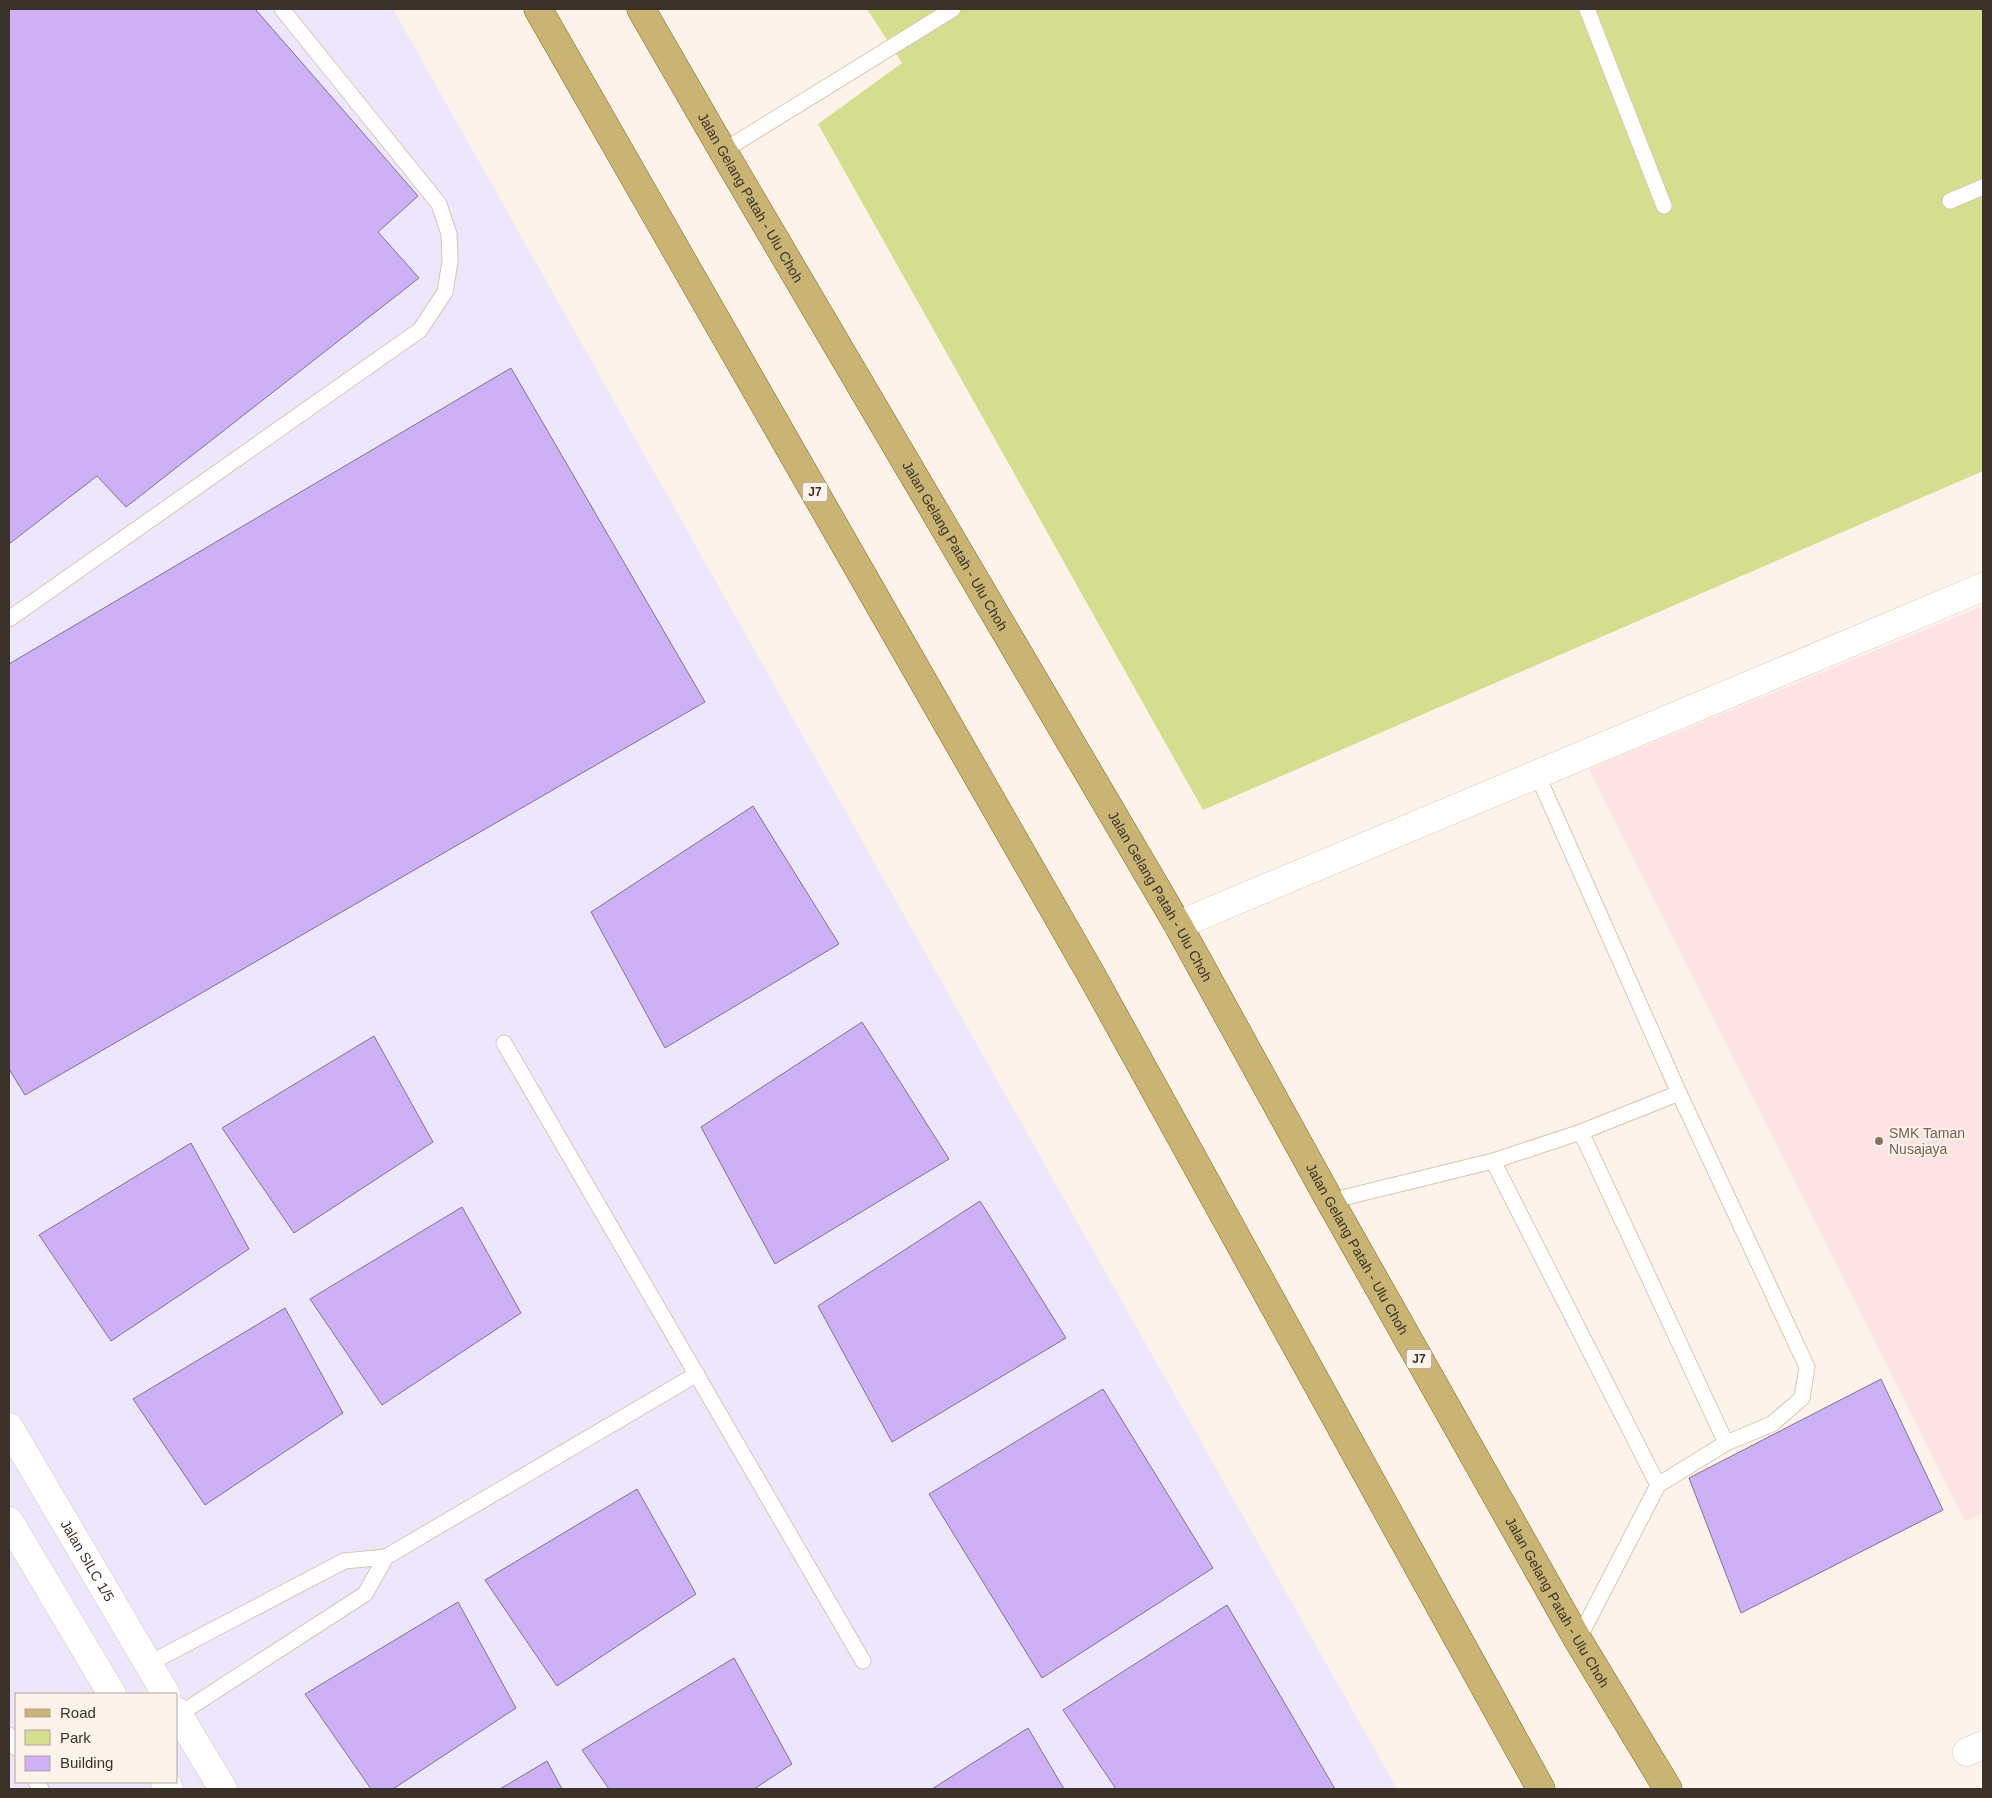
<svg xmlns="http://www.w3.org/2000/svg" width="1992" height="1798" viewBox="0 0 1992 1798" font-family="Helvetica,sans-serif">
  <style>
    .industrial { fill: #ede7fd; fill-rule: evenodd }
    .education { fill: #ffe3e4 }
    .green { fill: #d5de8f }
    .building { fill: #ceb0f6; stroke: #7d738c }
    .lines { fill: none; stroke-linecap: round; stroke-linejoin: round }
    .service-casing { stroke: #dbc4ae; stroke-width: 17 }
    .minor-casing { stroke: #dbc4ae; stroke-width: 29 }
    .tertiary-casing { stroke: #dbc4ae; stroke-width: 29 }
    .primary-casing { stroke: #80661e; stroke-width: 29 }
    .service { stroke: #fff; stroke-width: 15 }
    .minor { stroke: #fff; stroke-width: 28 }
    .tertiary { stroke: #fff; stroke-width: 28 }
    .primary { stroke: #c9b474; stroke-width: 28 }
    .education-dot { fill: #8d6e63; stroke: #fdf3ea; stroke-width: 2 }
    .labels { text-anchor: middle; stroke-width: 4; stroke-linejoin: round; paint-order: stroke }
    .shield { fill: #fdf3ea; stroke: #746b63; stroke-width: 1 }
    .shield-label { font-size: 12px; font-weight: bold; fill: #3a3129 }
    .street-label { font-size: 14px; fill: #3a3129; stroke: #fdf3ea }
    .education-label { font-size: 14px; fill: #785e54; stroke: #fdf3ea; text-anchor: start }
  </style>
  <rect width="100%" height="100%" fill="#fdf3ea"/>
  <path class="industrial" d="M9 9H393L1397 1789H9ZM16 1694H176V1782H16Z"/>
  <path class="education" d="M1983 606V1513L1965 1521 1589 769Z"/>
  <path class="green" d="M867 9H1983V471L1203 810 818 124 902 63Z"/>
  <path class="building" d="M9 9H255L418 196 378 232 419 278 126 507 97 476 9 544Z
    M511 368 705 702 25 1095 9 1069V664Z
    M753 806 839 944 665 1048 591 912Z
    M862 1022 949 1159 775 1264 701 1127Z
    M374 1036 433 1142 294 1233 222 1128Z
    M191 1143 249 1249 111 1341 39 1235Z
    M980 1201 1066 1338 892 1442 818 1306Z
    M462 1207 521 1313 382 1405 310 1299Z
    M285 1308 343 1413 205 1505 133 1399Z
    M1881 1379 1943 1510 1741 1613 1689 1478Z
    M1103 1389 1213 1568 1042 1678 929 1494Z
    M637 1489 696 1594 557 1686 485 1580Z
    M458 1602 516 1708 393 1789H371L305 1694Z
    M1227 1605 1335 1789H1116L1063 1710Z
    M734 1658 792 1764 754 1789H609L582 1750Z
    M1028 1728 1064 1789H932Z
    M547 1761 562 1789H500Z"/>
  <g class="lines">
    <defs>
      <path id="service" d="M1587 9 1664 206
        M723 151 953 9
        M1950 201 1983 187
        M9 619 420 330 445 292 450 262 449 234 439 204 282 9
        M1537 774 1679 1093 1807 1367 1802 1398 1772 1424 1726 1443 1658 1485 1578 1640
        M504 1043 863 1661
        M1581 1132 1726 1443
        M1493 1161 1658 1485
        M1330 1201 1493 1161 1581 1132 1679 1093
        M148 1664 344 1561 386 1557 697 1374
        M178 1715 365 1594 386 1557
        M9 1735 16 1748
        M36 1782 41 1789"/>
      <path id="minor" d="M1178 925 1983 587
        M1967 1752 1983 1745"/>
      <g id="tertiary">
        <path id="s1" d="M9 1427 166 1694"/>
        <path d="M9 1521 112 1694"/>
        <path d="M176 1711 223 1789"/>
        <path d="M165 1782 169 1789"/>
      </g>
      <g id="primary">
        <path d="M538 9 1092 976 1541 1789"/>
        <path id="s2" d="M641 9 723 151 1178 925 1330 1201 1578 1640 1668 1789"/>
      </g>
    </defs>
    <use href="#service" class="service-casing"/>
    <use href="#minor" class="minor-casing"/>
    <use href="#tertiary" class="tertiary-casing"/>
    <use href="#primary" class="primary-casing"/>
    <use href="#service" class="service"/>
    <use href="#minor" class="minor"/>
    <use href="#tertiary" class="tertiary"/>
    <use href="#primary" class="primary"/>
  </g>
  <circle class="education-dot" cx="1879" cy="1141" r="5"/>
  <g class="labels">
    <g class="shield">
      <rect x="802.5" y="482.5" width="25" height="19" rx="4"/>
      <rect x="1406.5" y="1349.5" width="25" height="19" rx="4"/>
    </g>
    <g class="shield-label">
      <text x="815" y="496">J7</text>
      <text x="1419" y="1363">J7</text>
    </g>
    <g class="street-label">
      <text dy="5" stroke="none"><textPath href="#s2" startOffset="218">Jalan Gelang Patah - Ulu Choh</textPath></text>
      <text dy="5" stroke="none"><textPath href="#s2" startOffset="622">Jalan Gelang Patah - Ulu Choh</textPath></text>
      <text dy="5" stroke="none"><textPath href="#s2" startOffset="1028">Jalan Gelang Patah - Ulu Choh</textPath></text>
      <text dy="5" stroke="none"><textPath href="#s2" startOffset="1432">Jalan Gelang Patah - Ulu Choh</textPath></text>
      <text dy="5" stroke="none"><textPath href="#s1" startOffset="155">Jalan SILC 1/5</textPath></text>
      <text dy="5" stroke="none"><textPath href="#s2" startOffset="1838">Jalan Gelang Patah - Ulu Choh</textPath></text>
    </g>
    <g class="education-label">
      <text x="1889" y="1138">SMK Taman<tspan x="1889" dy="16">Nusajaya</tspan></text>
    </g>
  </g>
  <rect width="1992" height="1798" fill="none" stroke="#3a3129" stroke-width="20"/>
  <rect x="15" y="1693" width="162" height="90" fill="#fdf3ea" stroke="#afa59d"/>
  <rect x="25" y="1709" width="25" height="8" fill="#c9b474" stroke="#afa59d"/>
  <text x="60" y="1718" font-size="15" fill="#3a3129">Road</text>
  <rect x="25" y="1730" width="25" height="15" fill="#d5de8f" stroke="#afa59d"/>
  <text x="60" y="1743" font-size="15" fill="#3a3129">Park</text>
  <rect x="25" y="1756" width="25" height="15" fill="#ceb0f6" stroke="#afa59d"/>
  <text x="60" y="1768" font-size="15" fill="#3a3129">Building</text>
</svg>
